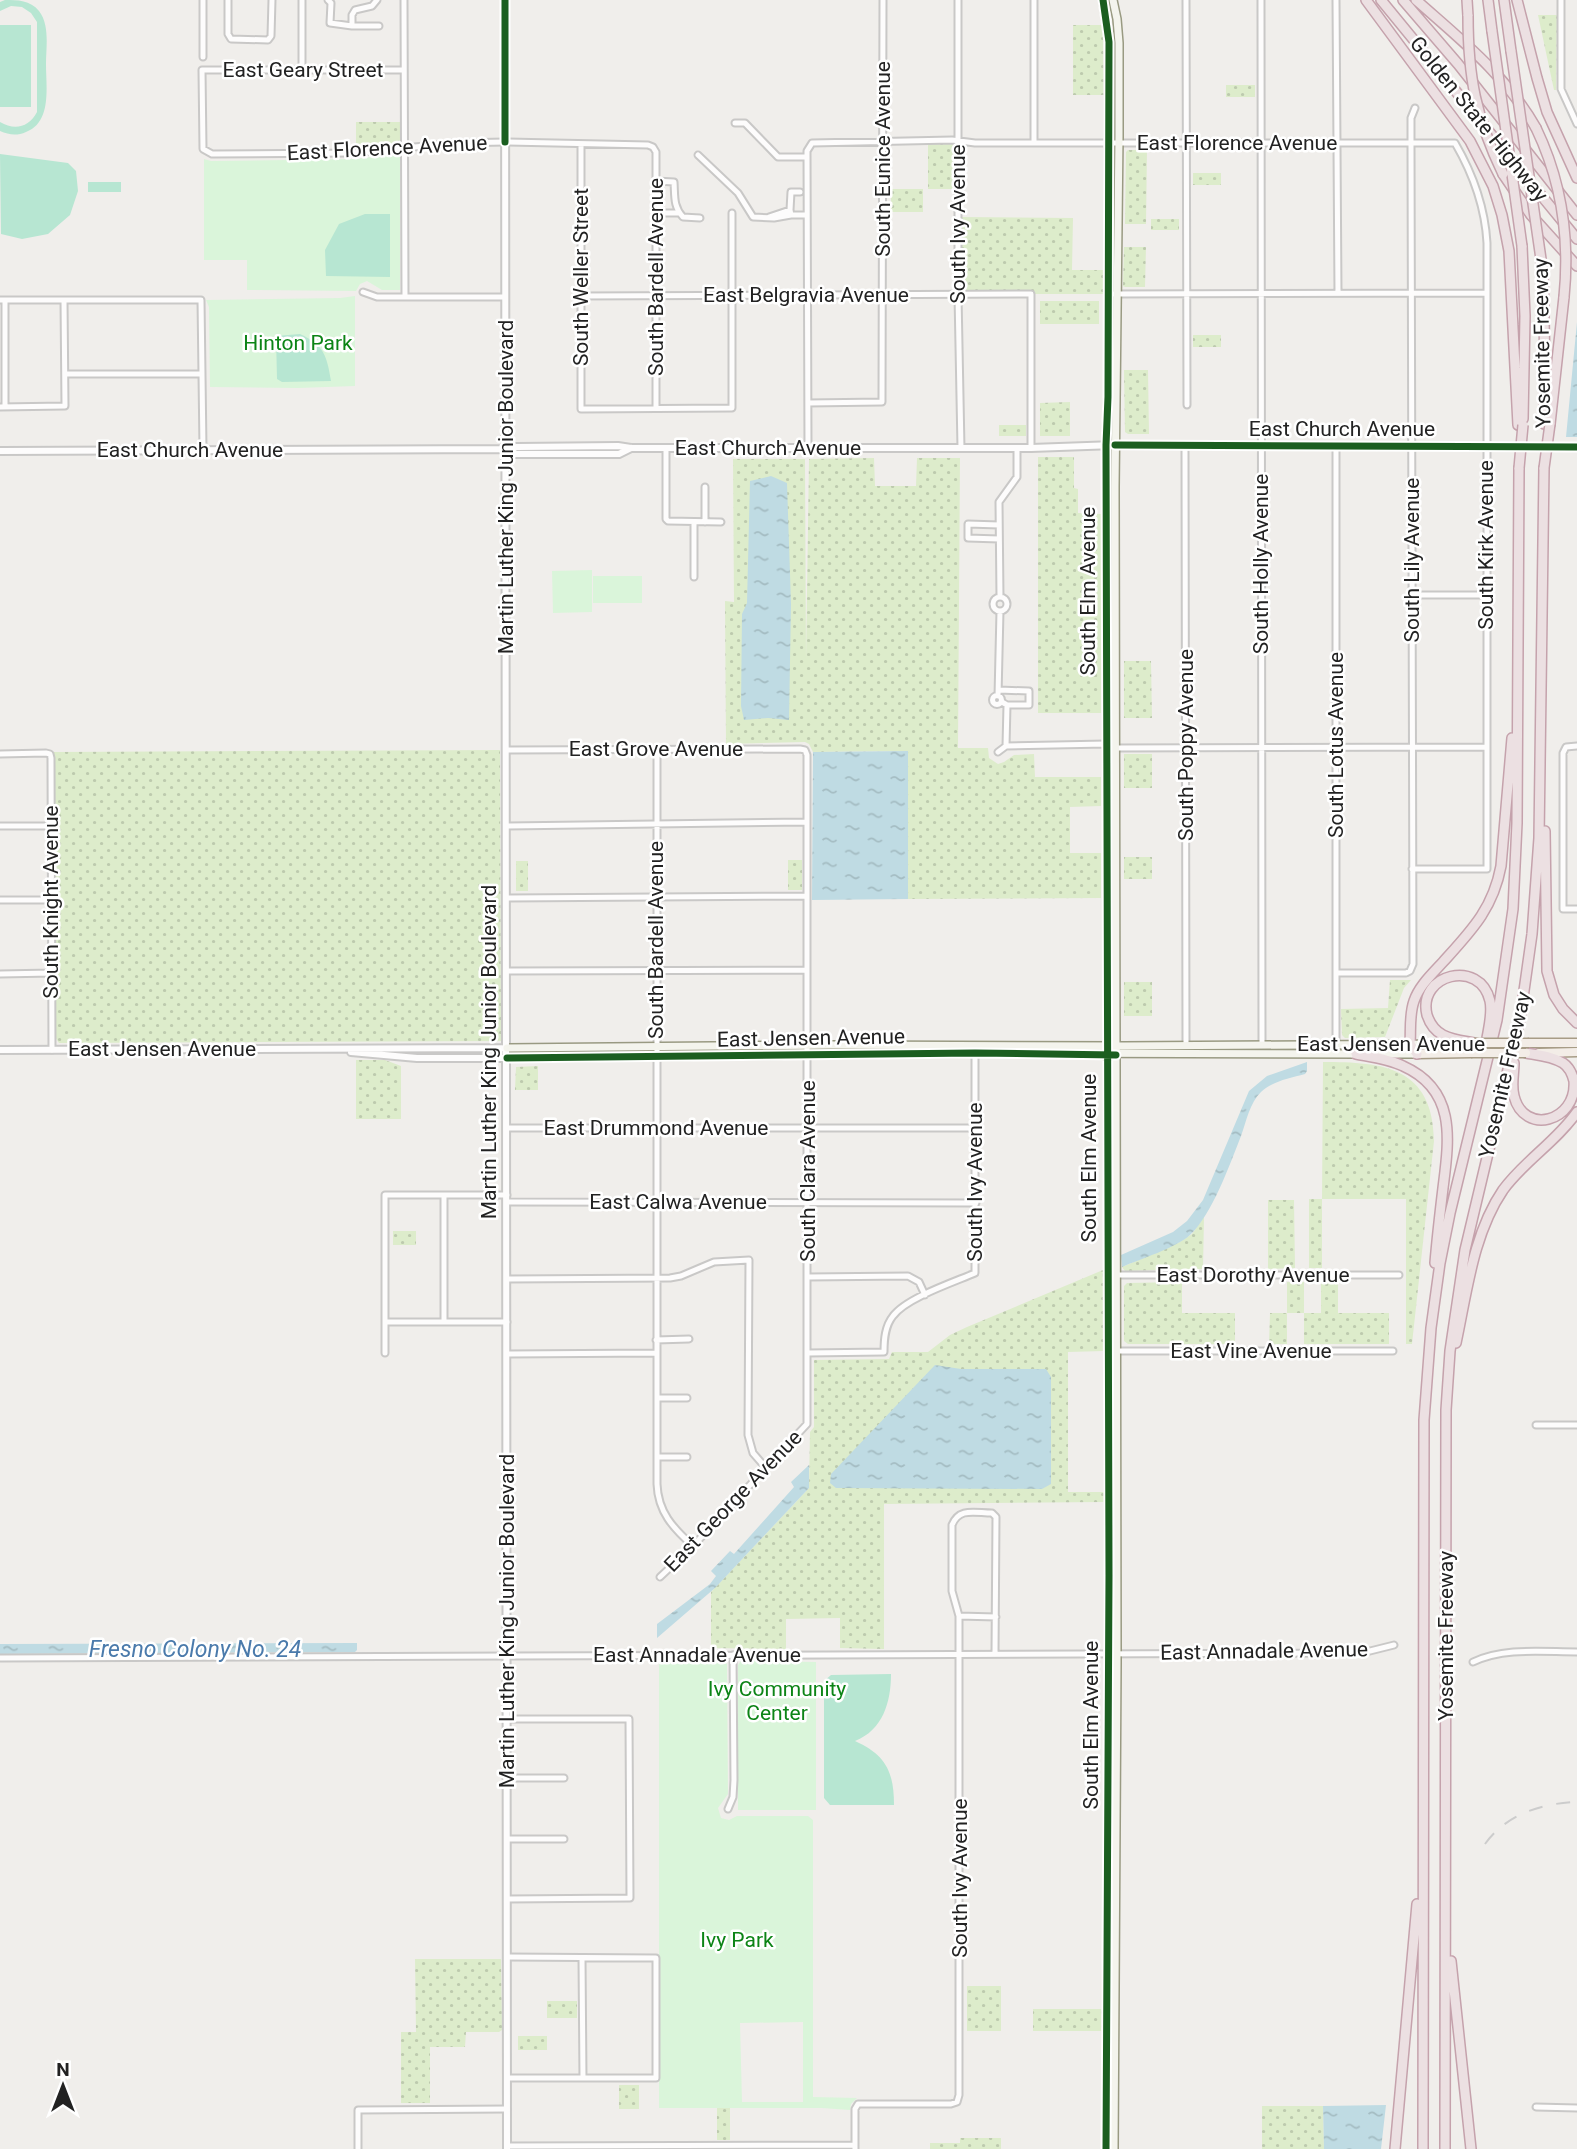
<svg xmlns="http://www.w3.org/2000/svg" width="1577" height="2149" viewBox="0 0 1577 2149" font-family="Roboto,sans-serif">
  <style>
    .grass { fill: url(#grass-dots) }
    .park { fill: #daf5da; fill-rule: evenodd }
    .pitch { fill: #b7e6d2 }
    .water { fill: url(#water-ripples) }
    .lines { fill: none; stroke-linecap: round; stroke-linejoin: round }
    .minor-casing { stroke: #c9c8c7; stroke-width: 9 }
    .tertiary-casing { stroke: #c9c8c7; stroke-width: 10 }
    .secondary-casing { stroke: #999a82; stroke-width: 10 }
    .primary-casing { stroke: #a79c86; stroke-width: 11 }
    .motorway-casing { stroke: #c5a2ac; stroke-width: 12 }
    .minor { stroke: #fdfcfc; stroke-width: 5 }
    .tertiary { stroke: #fdfcfc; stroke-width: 6 }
    .secondary { stroke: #f4f4ed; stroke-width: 7 }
    .primary { stroke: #f3ede7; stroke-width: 8 }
    .motorway { stroke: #ece0e2; stroke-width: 9 }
    .rail { stroke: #ccc; stroke-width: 2; stroke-dasharray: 14 14; stroke-linecap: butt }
    .primary-bridge-casing { stroke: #a79c86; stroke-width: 11; stroke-linecap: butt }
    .motorway-bridge-casing { stroke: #c5a2ac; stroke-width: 12; stroke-linecap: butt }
    .primary-bridge { stroke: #f3ede7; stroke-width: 8 }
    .motorway-bridge { stroke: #ece0e2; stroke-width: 9 }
    .cycleway-casing { stroke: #fff; stroke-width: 11 }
    .cycleway { stroke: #1b5e20; stroke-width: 7 }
    .labels { text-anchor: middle; stroke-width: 5; stroke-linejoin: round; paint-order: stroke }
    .street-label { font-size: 21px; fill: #222; stroke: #fff }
    .park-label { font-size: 21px; fill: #0c8416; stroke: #fff }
    .water-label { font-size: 23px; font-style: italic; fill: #4a7aab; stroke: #fff }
  </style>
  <defs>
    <pattern id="grass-dots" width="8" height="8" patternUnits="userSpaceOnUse" patternTransform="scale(1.75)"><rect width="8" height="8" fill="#ddeccb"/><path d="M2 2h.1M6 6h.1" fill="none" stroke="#bdcaae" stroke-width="1.8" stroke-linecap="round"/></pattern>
    <pattern id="water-ripples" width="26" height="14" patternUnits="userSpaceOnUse" patternTransform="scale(1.75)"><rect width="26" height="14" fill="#bfdbe3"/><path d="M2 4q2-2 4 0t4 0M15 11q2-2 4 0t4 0" fill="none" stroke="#a4bcc2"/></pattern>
  </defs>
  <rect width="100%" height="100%" fill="#f0eeeb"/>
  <path class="grass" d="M1538 15H1557L1556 90H1554Z
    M1073 25H1103L1104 95H1073Z
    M1226 85H1255V97H1226Z
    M356 122H400V140L397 143 356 148Z
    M928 143H953V189H928Z
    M1128 150H1147L1146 224H1125L1126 152Z
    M1193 173H1221V185H1193Z
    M891 189H923V212H891Z
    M960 217 1073 218 1072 270H1103V294H1035L1026 290H966L963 287Z
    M1151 219H1179V230H1151Z
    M1124 247H1146L1145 287H1125L1123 286Z
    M1040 301H1099V324H1040Z
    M1193 335H1221V347H1193Z
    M1124 370H1148L1149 434H1128L1125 432Z
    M1070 402V436H1040V403Z
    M999 425H1026V436H999Z
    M1038 457H1074V488L1078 489V513L1101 514V713H1038Z
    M874 458 875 486H916L917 458H960L958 748H988L989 758 998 764 1004 762 1014 755 1034 754 1035 777H1101V806L1070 807V853H1101V898L908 899V751L813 752 809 744 805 742 726 744 725 601 734 602 733 459H805L806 660 809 459Z
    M1124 661H1151L1152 718H1124Z
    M500 750 501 1041 59 1043 55 1037 54 752Z
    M1124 754H1152V788H1124Z
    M1124 857H1152V879H1124Z
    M788 860H802V890H788Z
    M516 861H528V891H516Z
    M1390 980H1411L1404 988 1385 1037 1345 1038 1342 1035 1341 1009 1388 1008Z
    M1124 982H1152V1016H1124Z
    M356 1060H385L401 1066V1119H356Z
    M1323 1062C1384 1062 1433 1067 1434 1141L1412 1344H1406V1199H1322V1268H1309V1199H1322Z
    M538 1066V1090H515L516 1067Z
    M1268 1200H1294L1295 1268 1268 1269Z
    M1204 1217 1203 1269 1125 1271 1122 1267 1178 1243 1192 1234Z
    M393 1231H416V1245H393Z
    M1103 1270 1104 1351 1068 1352V1492H1104V1502L884 1504V1649L840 1648V1618L786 1619V1649L711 1648V1592L809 1488 810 1432 814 1427V1360L889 1359 892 1352H928L950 1335 967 1327Z
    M1182 1282V1313H1235V1344H1128L1124 1341V1286L1127 1283Z
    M1287 1282H1304V1313H1321V1282H1338V1313H1389V1344H1304V1313H1287V1344H1269L1270 1313H1287Z
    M415 1959H501L502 2030 499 2032H466L465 2047H430V2103H401V2032H416Z
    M967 1986H1001V2031H967Z
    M547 2001H577V2018H547Z
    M1033 2009H1102V2031H1033Z
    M518 2036H547V2050H518Z
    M619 2085H639V2109H619Z
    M1262 2106H1323L1324 2149H1262Z
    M717 2108H730V2140H717Z
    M960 2138H1001V2149H930V2143H960Z"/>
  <path class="park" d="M396 154 400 157V290H382L367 281 360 284 356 291 247 290V260H204V159L211 161 355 159Z
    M355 296V386L298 388 210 387 209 307 206 300 340 298Z
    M592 570V612L553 613 552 571Z
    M593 576H642V603H593Z
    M741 1661 816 1662V1810H738V1665Z
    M659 1662H725L727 1664 728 1790V1794L718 1808 721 1818 729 1820 737 1816H808L813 1820V2097L857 2098 851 2104 850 2110 822 2108H659ZM803 2022V2102H742L740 2023Z"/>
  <path class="pitch" d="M5 0C18 0 30 0 39 11 50 25 46 48 46 64 46 87 52 122 26 132 17 136 9 135 0 131V122C15 131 29 127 37 112V22L31 13 22 7 11 6 0 11V2Z
    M0 25H31V107H0Z
    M0 154 68 163 76 171 78 191 70 215 48 234 22 239 1 234Z
    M88 182H121V192H88Z
    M365 214H390V277L326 276 325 250 339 224Z
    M300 334C324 345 327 356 331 381L282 382 277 379 276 336Z
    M891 1674C891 1702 883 1730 855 1741 886 1755 894 1772 894 1805H830L824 1798V1681L831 1675Z"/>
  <path class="water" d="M1577 322V437H1566Z
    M771 476 787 483 791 604 789 720 768 718 744 720 741 706 742 614 747 603 750 481Z
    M908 751V899L812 900 813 752Z
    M1307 1062V1071L1305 1074C1290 1078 1273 1081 1261 1092 1250 1102 1246 1122 1241 1136 1230 1164 1212 1215 1190 1235 1176 1248 1140 1259 1122 1267L1121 1255 1173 1232 1187 1221 1203 1200 1249 1091 1267 1076Z
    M935 1365 961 1369H1046L1051 1377V1484L1042 1489 836 1488 830 1483 831 1474Z
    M809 1465V1488L715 1588 657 1638V1624L710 1584 716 1576 711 1571 730 1551 734 1554 794 1487 791 1482Z
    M357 1643V1650L355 1652 0 1654V1644Z
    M1386 2105 1381 2149H1324L1323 2106Z"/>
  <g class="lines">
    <defs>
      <path id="minor" d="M203 0V57
        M228 0V34L231 39 268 40 271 36 272 0
        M328 0 331 3 330 23 352 26H379
        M404 0 405 297
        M958 0V295L961 448
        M1186 0 1187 405
        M1261 0 1262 1045
        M1336 0 1338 293
        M1561 0V89L1577 124
        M352 26V15L355 10 372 6 377 0
        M302 70V0
        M404 70H202L203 149 212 154 352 153 456 143 505 142 648 145 653 147 656 152V408
        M735 123H745L778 157H807
        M1034 142V0
        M581 145V409L732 408V213
        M698 155 738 193 753 217 774 218 791 215H807
        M656 181 674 182C675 196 673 206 683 217L700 218
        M656 213H679
        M791 215 790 210 791 192H800
        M769 217 790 210
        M363 292 377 297H505
        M1114 294 1486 293
        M581 296 1031 294V448
        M0 300H201L203 449
        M5 300V407
        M65 374H202
        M808 403 882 402 883 0
        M0 407 65 406 64 300
        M1185 445 1186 1045
        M1336 446V1044
        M666 448V519L668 521 721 522
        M808 448 807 151 812 143 952 140 975 143H1455C1473 174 1485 207 1487 243V869H1412
        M694 522V577
        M705 522V487
        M999 525 968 524V538L999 539
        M1413 595H1487
        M1000 597 999 502 1017 477V448
        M993 604a7 7 0 1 1 14 0a7 7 0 1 1-14 0Z
        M999 690 1029 691V705H1007
        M992.5 700a4.5 4.5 0 1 1 9 0a4.5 4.5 0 1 1-9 0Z
        M998 696 1000 611
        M1002 702 1007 705 1006 746
        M1577 746 1566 747 1563 753V909H1577
        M657 749V1484C658 1512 673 1528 693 1546
        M506 750 800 749 805 750 807 755V1424L693 1546 660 1577
        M998 752 1006 746 1106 744 1115 748 1487 747
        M0 754 46 753 50 754 51 758 52 1050
        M0 826H51
        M506 826 807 822
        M507 898 806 896
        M0 900H51
        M507 971 806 970
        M1336 973H1406L1410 971 1413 964 1411 143V118L1415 108
        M0 974 52 973
        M507 1128H974
        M444 1195V1322
        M507 1202 976 1203
        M1107 1275H1399
        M808 1277 908 1276 919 1282 925 1295
        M507 1279 670 1278 681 1276 714 1262 749 1260 748 1435 753 1453 766 1468
        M385 1322H507
        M656 1340 689 1339
        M1115 1351H1393
        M385 1353V1195H507
        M808 1353 884 1352C884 1339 885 1326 893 1316 906 1298 954 1282 975 1273V1050
        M507 1354 656 1353
        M657 1398H687
        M1536 1425H1577
        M657 1457H687
        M959 1616 996 1617
        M0 1658 1341 1653 1370 1651 1394 1645
        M1473 1662C1504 1647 1543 1652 1577 1652
        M507 1719H629L630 1898 508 1899
        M508 1778H564
        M728 1809 733 1797 734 1780 733 1655
        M508 1839H564
        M582 1958 583 2078
        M507 2078H656V1958L508 1957
        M1536 2107 1577 2108
        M507 2146 855 2145
        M358 2149V2110L507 2109
        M855 2149V2109L858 2104H951L957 2102 959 2095V1616L952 1591V1525C959 1507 975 1513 992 1513L996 1517 995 1654"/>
      <path id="tertiary" d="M505 0 507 2149
        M508 450 516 454H619L631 448
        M0 451 506 449 517 447 618 446 631 448H1031L1115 445 1577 447
        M0 1050 507 1048
        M351 1052 417 1058H507"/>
      <path id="secondary" d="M1103 0 1109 42 1108 397 1106 445C1106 822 1109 1198 1109 1575 1109 1767 1106 1958 1106 2149
        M1113 0 1117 19 1119 43V136L1115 487 1117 1662 1114 2149
        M507 1048 830 1045 1124 1046 1461 1044
        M1372 1054H1417
        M507 1058 975 1053 1360 1054"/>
      <path id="primary" d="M1529 1043H1577
        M1539 1053 1577 1052
        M1417 1054 1471 1053"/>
      <path id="motorway" d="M1366 0 1470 141 1493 186 1502 215 1509 251 1518 425
        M1381 0 1577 239
        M1403 0 1458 64 1577 215
        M1416 0C1460 39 1506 75 1536 128
        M1467 0 1468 16
        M1488 0 1492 31
        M1504 0 1511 51
        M1517 0 1537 78 1547 112 1577 178
        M1503 174 1531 215 1577 266
        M1522 246 1525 316 1523 419
        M1543 273 1545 368 1544 424
        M1550 424 1564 297
        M1545 831 1547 971 1554 995 1563 1009 1577 1023
        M1474 1043C1464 1041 1453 1040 1443 1035 1435 1031 1430 1024 1427 1015 1417 974 1480 958 1490 1001 1493 1014 1488 1030 1486 1044
        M1356 1054C1372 1057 1389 1059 1403 1066 1457 1090 1449 1140 1443 1188 1440 1213 1437 1238 1435 1263
        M1417 1054 1410 1044C1411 1030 1409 1015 1414 1001 1419 986 1432 974 1443 962 1471 931 1493 909 1501 866L1512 738
        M1514 1063C1514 1074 1511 1085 1514 1096 1524 1136 1577 1122 1574 1081 1572 1073 1569 1067 1563 1063 1552 1056 1538 1055 1526 1053
        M1456 1343C1467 1292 1473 1234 1503 1190 1524 1161 1556 1142 1577 1112
        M1451 1961 1471 2149
        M1395 2149 1417 1904
        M1423 2149 1424 1420 1431 1328 1440 1263 1450 1213 1497 1020 1513 909 1517 823 1519 468
        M1445 2149 1446 1410 1450 1351 1465 1250 1520 1019 1532 934 1539 838 1544 468"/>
    </defs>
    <use href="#minor" class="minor-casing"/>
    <use href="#tertiary" class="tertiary-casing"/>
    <use href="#secondary" class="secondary-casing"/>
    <use href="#primary" class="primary-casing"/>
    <use href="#motorway" class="motorway-casing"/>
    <use href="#minor" class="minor"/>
    <use href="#tertiary" class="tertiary"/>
    <use href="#secondary" class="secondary"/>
    <use href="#primary" class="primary"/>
    <use href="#motorway" class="motorway"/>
    <path class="rail" d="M1485 1844C1506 1815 1539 1804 1574 1802"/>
    <defs>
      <path id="primary-bridge" d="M1474 1043H1529
        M1471 1053H1526"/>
      <path id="motorway-bridge" d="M1468 16C1468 77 1476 118 1503 174
        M1492 31 1522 246
        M1511 51 1543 273
        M1536 128C1562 182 1570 237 1564 297
        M1519 468 1523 425
        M1544 468 1550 424"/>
    </defs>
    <use href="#primary-bridge" class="primary-bridge-casing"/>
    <use href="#motorway-bridge" class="motorway-bridge-casing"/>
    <use href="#primary-bridge" class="primary-bridge"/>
    <use href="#motorway-bridge" class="motorway-bridge"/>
    <defs>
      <path id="cycleway" d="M505 0V142
        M1103 0 1109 42 1108 397 1106 445C1106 822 1109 1198 1109 1575 1109 1767 1106 1958 1106 2149
        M1115 445 1577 447
        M507 1058 975 1053 1116 1055"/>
    </defs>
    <use href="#cycleway" class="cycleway-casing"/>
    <use href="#cycleway" class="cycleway"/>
  </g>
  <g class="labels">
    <g class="street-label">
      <text x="303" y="77">East Geary Street</text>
      <text transform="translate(1479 119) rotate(51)" y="7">Golden State Highway</text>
      <text x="1237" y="150">East Florence Avenue</text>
      <text transform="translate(387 148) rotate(-3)" y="7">East Florence Avenue</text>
      <text transform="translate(883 159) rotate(-90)" y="7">South Eunice Avenue</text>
      <text transform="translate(958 224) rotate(-90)" y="7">South Ivy Avenue</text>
      <text transform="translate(581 277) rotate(-90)" y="7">South Weller Street</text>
      <text transform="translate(656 277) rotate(-90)" y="7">South Bardell Avenue</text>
      <text x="806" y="302">East Belgravia Avenue</text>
      <text transform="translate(1542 343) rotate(-91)" y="7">Yosemite Freeway</text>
      <text x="1342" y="436">East Church Avenue</text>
      <text x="768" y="455">East Church Avenue</text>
      <text x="190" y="457">East Church Avenue</text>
      <text transform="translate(506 487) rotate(-90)" y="7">Martin Luther King Junior Boulevard</text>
      <text transform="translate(1486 545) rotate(-90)" y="7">South Kirk Avenue</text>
      <text transform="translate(1412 560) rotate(-90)" y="7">South Lily Avenue</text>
      <text transform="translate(1261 564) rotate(-90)" y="7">South Holly Avenue</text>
      <text transform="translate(1088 591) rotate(-90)" y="7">South Elm Avenue</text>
      <text transform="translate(1186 745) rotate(-90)" y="7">South Poppy Avenue</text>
      <text transform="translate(1336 745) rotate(-90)" y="7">South Lotus Avenue</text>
      <text x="656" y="756">East Grove Avenue</text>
      <text transform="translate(51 902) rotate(-90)" y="7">South Knight Avenue</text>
      <text transform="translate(656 940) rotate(-90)" y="7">South Bardell Avenue</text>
      <text transform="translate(811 1038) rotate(-1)" y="7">East Jensen Avenue</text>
      <text x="1391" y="1051">East Jensen Avenue</text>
      <text x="162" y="1056">East Jensen Avenue</text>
      <text transform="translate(489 1052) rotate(-90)" y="7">Martin Luther King Junior Boulevard</text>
      <text transform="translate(1505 1075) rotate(-77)" y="7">Yosemite Freeway</text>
      <text x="656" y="1135">East Drummond Avenue</text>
      <text transform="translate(1089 1158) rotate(-90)" y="7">South Elm Avenue</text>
      <text transform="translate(808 1171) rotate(-90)" y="7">South Clara Avenue</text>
      <text transform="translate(975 1182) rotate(-90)" y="7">South Ivy Avenue</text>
      <text x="678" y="1209">East Calwa Avenue</text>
      <text x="1253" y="1282">East Dorothy Avenue</text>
      <text x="1251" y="1358">East Vine Avenue</text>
      <text transform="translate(733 1501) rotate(-46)" y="7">East George Avenue</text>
      <text transform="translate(507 1621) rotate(-90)" y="7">Martin Luther King Junior Boulevard</text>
      <text transform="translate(1446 1636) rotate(-90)" y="7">Yosemite Freeway</text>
      <text transform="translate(1264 1651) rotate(-1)" y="7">East Annadale Avenue</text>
      <text x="697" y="1662">East Annadale Avenue</text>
      <text transform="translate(1091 1725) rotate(-90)" y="7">South Elm Avenue</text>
      <text transform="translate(960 1878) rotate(-90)" y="7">South Ivy Avenue</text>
    </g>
    <g class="park-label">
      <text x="298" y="350">Hinton Park</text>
      <text x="777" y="1696">Ivy Community<tspan x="777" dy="24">Center</tspan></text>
      <text x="737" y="1947">Ivy Park</text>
    </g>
    <g class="water-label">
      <text x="195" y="1657">Fresno Colony No. 24</text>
    </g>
  </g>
  <g transform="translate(63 2086)" stroke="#ffffff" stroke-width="5" paint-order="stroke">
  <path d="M0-5L12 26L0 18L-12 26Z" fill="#222222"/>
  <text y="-10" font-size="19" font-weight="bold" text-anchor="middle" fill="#222222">N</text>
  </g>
</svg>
